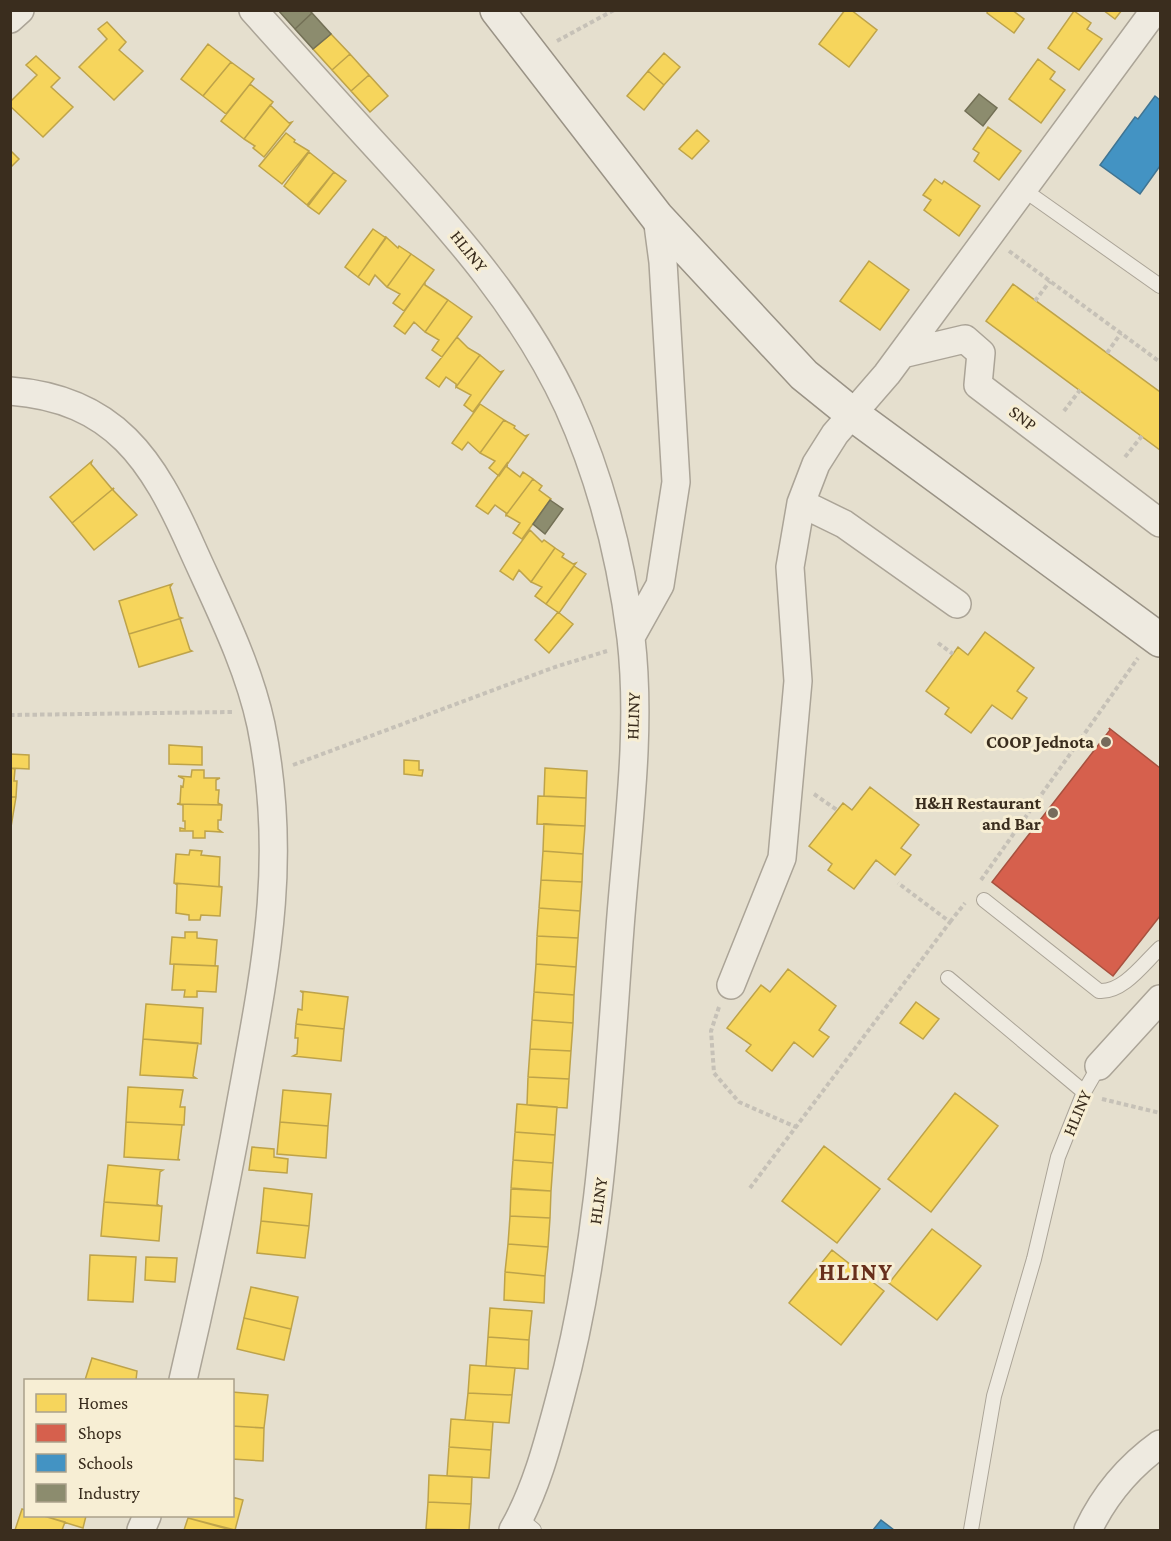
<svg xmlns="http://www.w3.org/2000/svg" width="1171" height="1541" viewBox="0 0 1171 1541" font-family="'Crimson Pro',serif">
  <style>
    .homes { fill: #f6d55c; stroke: #bea349; stroke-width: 1.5 }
    .shops { fill: #d6604d; stroke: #a7513f; stroke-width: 1.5 }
    .schools { fill: #4393c3; stroke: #407492; stroke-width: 1.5 }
    .industry { fill: #8c8c6e; stroke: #737056; stroke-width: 1.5 }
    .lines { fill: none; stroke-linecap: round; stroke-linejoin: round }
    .service-casing { stroke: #aba497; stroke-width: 16 }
    .minor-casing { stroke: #aba497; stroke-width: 30 }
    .secondary-casing { stroke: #9a9386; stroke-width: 36 }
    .path { stroke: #c6c1b7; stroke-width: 4; stroke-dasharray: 4.5 3; stroke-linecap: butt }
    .service { stroke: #eeeae0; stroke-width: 14 }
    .minor { stroke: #eeeae0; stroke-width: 27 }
    .secondary { stroke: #eeeae0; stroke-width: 33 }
    .poi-dot { fill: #766b5c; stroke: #f7eed4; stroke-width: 2 }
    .labels { text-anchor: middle; stroke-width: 6; stroke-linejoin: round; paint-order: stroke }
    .street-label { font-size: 18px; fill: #3a2d1e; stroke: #f7eed4 }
    .poi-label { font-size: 18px; font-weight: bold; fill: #3a2d1e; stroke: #f7eed4; text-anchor: end }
    .district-label { font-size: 24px; font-weight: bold; letter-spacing: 1.5px; fill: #682f1c; stroke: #f7eed4 }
  </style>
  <rect width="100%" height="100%" fill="#e5dfce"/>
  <path class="homes" d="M845 10H851L877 30 849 67 819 44Z
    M988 10H1012L1024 19 1014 33 987 13Z
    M1103 10H1122L1115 19Z
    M1074 11 1091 23 1087 29 1102 39 1079 70 1048 48Z
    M107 22 126 42 119 50 143 71 114 100 79 67 107 39 98 29Z
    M331 34 350 54 332 70 313 49Z
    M208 44 231 62 203 96 181 79Z
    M664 53 680 67 664 85 648 71Z
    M350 54 369 75 351 91 332 70Z
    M36 56 60 78 51 87 73 107 43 137 10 106V102L37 75 26 65Z
    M1038 59 1055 72 1050 79 1065 90 1041 123 1009 99Z
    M231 62 254 79 226 114 203 96Z
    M648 71 664 85 644 110 627 96Z
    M369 75 388 96 370 112 351 91Z
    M250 84 273 102 244 139 221 121Z
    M270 105 289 123 292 122 264 157 253 148 255 146 244 139Z
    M988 127 1021 151 999 180 974 161 979 153 973 149Z
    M697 130 709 141 692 159 679 149Z
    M286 133 295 140 294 142 309 151 282 184 259 166Z
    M10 150 19 159 10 168Z
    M309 152 334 172 307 205 284 186Z
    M334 172 346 181 319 214 308 206Z
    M935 179 942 184 944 181 980 206 959 236 924 210 931 200 923 195Z
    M373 229 386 238 358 277 345 267Z
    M386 237 398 248 399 246 411 254 387 287 375 275 369 285 358 277Z
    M411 254 434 270 404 311 393 303 400 294 387 287Z
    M869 261 909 290 880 330 840 301Z
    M425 282V285L448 300 425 332 414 322 405 334 394 326Z
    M1013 284 1160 392V450L986 321Z
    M448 300 472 317 442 357 432 350 439 340 425 332Z
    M457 337 468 348 480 355 456 387V384L446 377 439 387 426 378Z
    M480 355 500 372 503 371 473 412 464 405 471 395 456 387Z
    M480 404 504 420 480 453 468 442 462 450 452 443Z
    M504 420 515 426 514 428 525 436 528 435 499 476 489 468 495 461 480 453Z
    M92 461 91 464 112 489 114 488 72 523 50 497Z
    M508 462 507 467 520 477 523 472 533 479 506 515V513L495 505 488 514 476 506Z
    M533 479 542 486 539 490 551 499 522 539 513 533 520 523 506 515Z
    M114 488 113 490 137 515 94 550 72 523Z
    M530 530 542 542 544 540 555 548 531 582 519 570 513 580 500 571Z
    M555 548 564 554 562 557 573 564 576 563 546 604 535 596 542 587 531 582Z
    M574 566 586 574 559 613 546 604Z
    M172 584 170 587 179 617 182 618 129 634 119 601Z
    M558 612 573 624 549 653 535 640Z
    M182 618 180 619 190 650 192 651 139 667 129 634Z
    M985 632 1034 668 1017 691 1027 698 1012 719 992 705 971 733 945 714 949 708 926 691 958 647 968 655Z
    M169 745 202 747V765L169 764Z
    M10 754 29 755V769L10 768Z
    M404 760 419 761V770H423L422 776 404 774Z
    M10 768 15 769 14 781H17L16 797H10Z
    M545 768 587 771 586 798 544 796Z
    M192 770H204V778H220L216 780V790H219L218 803 222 805 177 804 180 803 181 786 183 787 184 779 178 776 191 777Z
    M870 787 919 825 901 848 911 855 895 875 876 860 854 889 828 870 832 864 809 846 843 803 852 810Z
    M538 796 586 798 585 826 537 824Z
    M10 797H16L11 827H10Z
    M177 804 222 805 221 820H218V829L222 832 205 831V838H193V831H180V828L185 829V821H183V805Z
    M544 824 585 826 583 854 543 851Z
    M190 850 202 851 201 855 220 857 219 886 222 887 174 883 176 854 189 855Z
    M543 851 583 854 582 882 541 880Z
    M541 880 582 882 580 911 539 908Z
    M174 883 222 887 220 916 201 915 200 920H189V915L176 913 177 885Z
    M539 908 580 911 578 938 537 936Z
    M185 932H197V938L217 940 215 966 170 964 172 937 185 938Z
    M537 936 578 938 576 967 536 964Z
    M174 964 218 966 216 992 197 991V997H184L185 990H172Z
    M536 964 576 967 574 995 534 992Z
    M788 969 836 1006 819 1030 829 1037 813 1057 794 1042 772 1071 746 1051 751 1045 727 1028 761 985 770 992Z
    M300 991 348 997 344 1029 296 1024 298 1009 302 1010 303 993Z
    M534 992 574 995 573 1023 532 1020Z
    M916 1002 939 1019 923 1039 900 1023Z
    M146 1004 203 1008 201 1044 143 1039Z
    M532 1020 573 1023 571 1051 530 1049Z
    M296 1024 344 1029 341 1061 293 1056 297 1054 298 1038H295Z
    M143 1039 198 1043 193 1076 196 1078 140 1075Z
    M530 1049 571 1051 569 1079 528 1077Z
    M528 1077 569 1079 567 1108 527 1105Z
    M128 1087 183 1090 180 1107H185L184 1125 126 1122Z
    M283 1090 331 1094 328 1126 280 1122Z
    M955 1093 998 1126 931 1212 888 1179Z
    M517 1104 557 1107 555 1135 515 1132Z
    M126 1122 182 1125 178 1159 180 1160 124 1157Z
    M280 1122 328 1126 326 1158 277 1154Z
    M515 1132 555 1135 553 1163 513 1160Z
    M824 1146 880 1189 837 1243 782 1201Z
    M252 1147 274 1149V1157L288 1159 287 1173 249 1170Z
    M513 1160 553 1163 551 1191 511 1188Z
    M108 1165 163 1170 160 1172 157 1204 160 1206 104 1202Z
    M264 1188 312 1194 309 1226 261 1221Z
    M511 1189 551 1191 550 1218 510 1216Z
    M104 1202 162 1206 159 1241 101 1236Z
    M510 1216 550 1218 548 1247 508 1244Z
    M261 1221 309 1226 305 1258 257 1253Z
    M932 1229 981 1266 937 1320 889 1283Z
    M508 1244 548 1247 545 1276 505 1272Z
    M832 1250 884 1291 841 1345 789 1303Z
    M90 1255 136 1257 133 1302 88 1300Z
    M146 1257 177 1258 175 1282 145 1280Z
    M505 1272 545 1276 544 1303 504 1300Z
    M251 1287 298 1297 291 1329 244 1318Z
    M490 1308 532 1311 529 1340 488 1337Z
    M244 1318 291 1329 284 1360 237 1349Z
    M488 1337 529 1340 528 1369 486 1366Z
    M92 1358 137 1371 136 1380H85Z
    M470 1365 515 1368 512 1395 468 1393Z
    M232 1392 268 1395 264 1428 232 1426Z
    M468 1393 512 1395 509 1423 465 1420Z
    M451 1419 493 1422 491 1450 449 1447Z
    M232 1426 264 1428 263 1461 232 1459Z
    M449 1447 491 1450 489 1478 447 1476Z
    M429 1475 472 1477 471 1504 428 1502Z
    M232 1497 243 1500 235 1530 188 1518 189 1516H232Z
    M428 1502 471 1504 469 1530 426 1529Z
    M22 1509 26 1510V1516H44L65 1522 62 1530H15Z
    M44 1516H86L83 1528Z
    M188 1518 231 1530H184Z"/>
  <path class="shops" d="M1109 728 1160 768V916L1113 976 992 882 1110 730Z"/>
  <path class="schools" d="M1155 96 1160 100V166L1140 194 1100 165 1135 117 1138 119Z
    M881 1520 894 1530H873Z"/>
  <path class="industry" d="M278 10H309L312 13 295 29Z
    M312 13 331 34 313 49 295 29Z
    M979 94 997 108 983 126 965 111Z
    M550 500 563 509 545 534 533 524Z"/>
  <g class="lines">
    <defs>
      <path id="service" d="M1024 190 1160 286
        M984 900 1099 991C1123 993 1144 963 1160 948
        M948 978 1084 1092
        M520 1518 534 1530
        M971 1530 994 1396 1034 1259 1058 1157 1084 1092 1099 1066"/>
      <path id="minor" d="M253 10C298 60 342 109 387 158 457 235 524 311 568 406 601 479 621 558 631 638 642 733 627 833 620 928 608 1086 602 1244 560 1398 548 1443 536 1490 513 1530
        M10 19 20 10
        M902 354 965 339 981 353 978 385 1160 523
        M10 391C115 399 153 460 192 548 218 606 248 664 261 725 288 859 266 965 242 1096 225 1191 205 1286 183 1380
        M801 503 844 524 957 604
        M631 637 660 585 676 482 663 262 657 217
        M731 985 782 858 798 681 790 567 801 503 816 464 835 434 887 374 1155 10
        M1099 1066 1160 999
        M141 1530 147 1516
        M1088 1530C1105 1494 1128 1467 1160 1444"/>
      <path id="secondary" d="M497 10 657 217 804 375 851 413 1160 640"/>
    </defs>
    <use href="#service" class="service-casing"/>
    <use href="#minor" class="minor-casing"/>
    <use href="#secondary" class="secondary-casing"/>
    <path class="path" d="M557 41 614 10
      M1009 251 1160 362
      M1035 301 1050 281
      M1107 353 1121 333
      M1064 411 1080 390
      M1125 457 1142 436
      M938 643 953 654
      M10 715 232 712
      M293 765 555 667 607 651
      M814 794 837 810
      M981 880 1138 658
      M950 922 965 903
      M719 1007 711 1031 714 1073 739 1102 796 1127
      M1102 1099 1160 1113
      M750 1188 950 922 898 883"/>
    <use href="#service" class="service"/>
    <use href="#minor" class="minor"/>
    <use href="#secondary" class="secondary"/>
  </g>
  <g class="poi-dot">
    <circle cx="1106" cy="742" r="6"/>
    <circle cx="1053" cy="813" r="6"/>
  </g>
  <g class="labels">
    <g class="street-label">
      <text transform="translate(469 251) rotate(51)" y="6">HLINY</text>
      <text transform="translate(1023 418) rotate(37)" y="6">SNP</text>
      <text transform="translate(633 716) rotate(-88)" y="6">HLINY</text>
      <text transform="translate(1077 1113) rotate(-67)" y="6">HLINY</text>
      <text transform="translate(598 1201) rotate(-82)" y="6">HLINY</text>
    </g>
    <g class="poi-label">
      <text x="1094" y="748">COOP Jednota</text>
      <text x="1041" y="809">H&amp;H Restaurant<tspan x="1041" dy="21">and Bar</tspan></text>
    </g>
    <g class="district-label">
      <text x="856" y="1280">HLINY</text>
    </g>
  </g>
  <rect width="1171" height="1541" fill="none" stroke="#3a2d1e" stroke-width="24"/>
  <rect x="24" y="1379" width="210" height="138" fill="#f7eed4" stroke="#aba18b" stroke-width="1.5"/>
  <rect x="36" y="1394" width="30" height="18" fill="#f6d55c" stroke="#aba18b" stroke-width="1.5"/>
  <text x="78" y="1409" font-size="18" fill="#3a2d1e">Homes</text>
  <rect x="36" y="1424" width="30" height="18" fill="#d6604d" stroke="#aba18b" stroke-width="1.5"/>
  <text x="78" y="1439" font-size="18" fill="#3a2d1e">Shops</text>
  <rect x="36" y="1454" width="30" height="18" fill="#4393c3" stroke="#aba18b" stroke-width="1.5"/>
  <text x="78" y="1469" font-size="18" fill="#3a2d1e">Schools</text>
  <rect x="36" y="1484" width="30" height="18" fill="#8c8c6e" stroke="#aba18b" stroke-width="1.5"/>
  <text x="78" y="1499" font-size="18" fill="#3a2d1e">Industry</text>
</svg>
